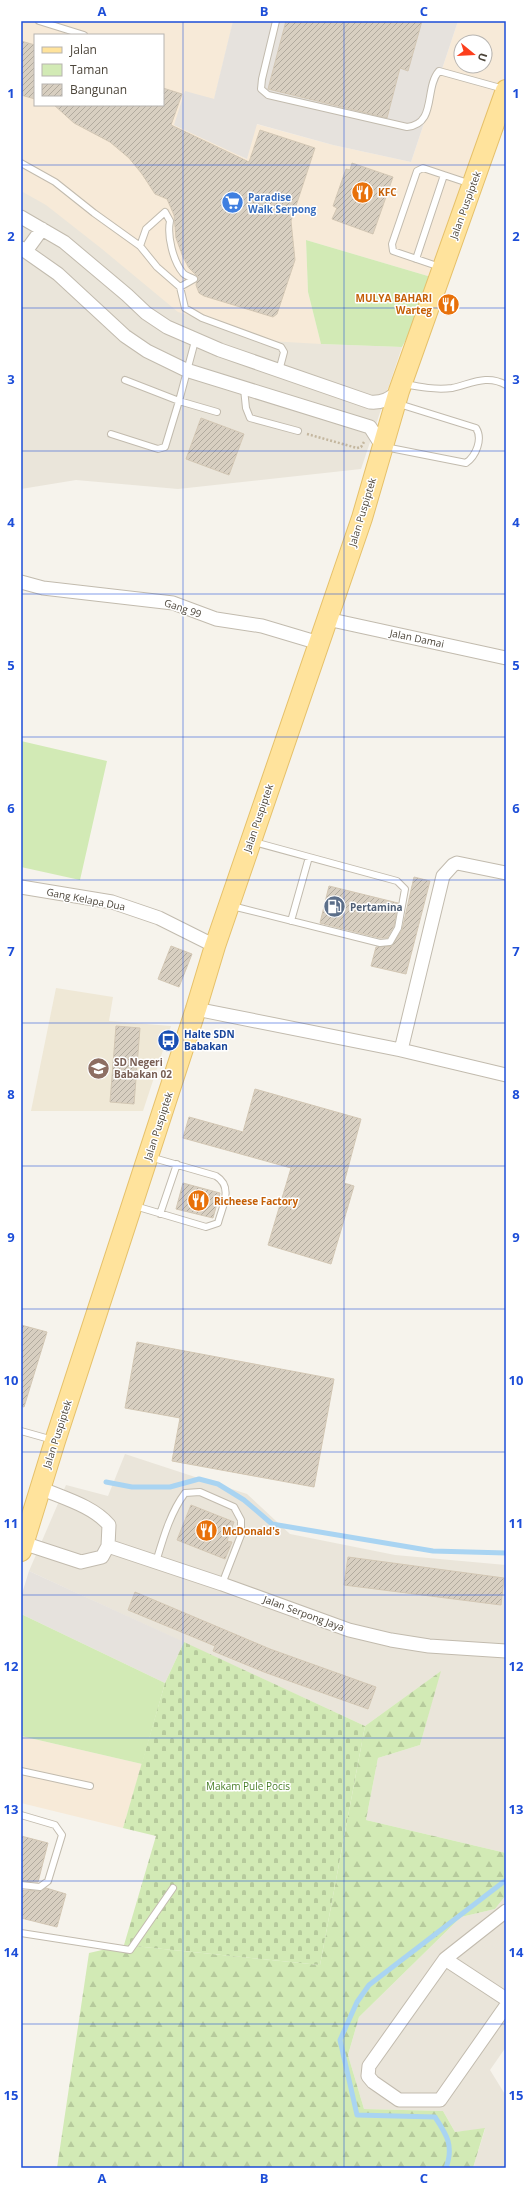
<svg xmlns="http://www.w3.org/2000/svg" width="527" height="2189" viewBox="0 0 527 2189" font-family="'Open Sans',sans-serif">
  <style>
    .residential { fill: #eae5da; fill-rule: evenodd }
    .commercial { fill: #f7ead8; fill-rule: evenodd }
    .industrial { fill: #e6e2dd }
    .education { fill: #efe8d6 }
    .green { fill: #d2eab5 }
    .forest { fill: url(#forest-firs) }
    .cemetery { fill: url(#cemetery-stones) }
    .lines { fill: none; stroke-linecap: round; stroke-linejoin: round }
    .stream { stroke: #a9d4f2; stroke-width: 5 }
    .building { fill: url(#building-hatch); stroke: #d3c7b4 }
    .service-casing { stroke: #c2bbae; stroke-width: 8 }
    .minor-casing { stroke: #c2bbae; stroke-width: 15 }
    .primary-casing { stroke: #e6c16a; stroke-width: 22 }
    .path { stroke: #c4b79f; stroke-width: 2.5; stroke-dasharray: 2 2; stroke-linecap: butt }
    .service { stroke: #fff; stroke-width: 6 }
    .minor { stroke: #fff; stroke-width: 13 }
    .primary { stroke: #ffe39c; stroke-width: 20 }
    .grid { fill: none; stroke: #1d4ed8; stroke-width: 1; stroke-opacity: 0.55 }
    .labels { text-anchor: middle; stroke-width: 3; stroke-linejoin: round; paint-order: stroke }
    .food-label { font-size: 10px; font-weight: bold; fill: #c56008; stroke: #fff; text-anchor: start }
    .shop-label { font-size: 10px; font-weight: bold; fill: #366cbe; stroke: #fff; text-anchor: start }
    .street-label { font-size: 10px; fill: #4b4439; stroke: #fff }
    .service-label { font-size: 10px; font-weight: bold; fill: #4e5e75; stroke: #fff; text-anchor: start }
    .transit-label { font-size: 10px; font-weight: bold; fill: #164399; stroke: #fff; text-anchor: start }
    .education-label { font-size: 10px; font-weight: bold; fill: #785e54; stroke: #fff; text-anchor: start }
    .park-label { font-size: 10px; fill: #4a7f2a; stroke: #fff }
    .neatline { fill: none; stroke: #1d4ed8; stroke-width: 1.5 }
    .grid-label { font-size: 13px; text-anchor: middle; font-weight: bold; fill: #1d4ed8 }
  </style>
  <defs>
    <pattern id="forest-firs" width="22" height="20" patternUnits="userSpaceOnUse"><rect width="22" height="20" fill="#d2eab5"/><path d="M5 1l3.5 6h-7zM16 11l3.5 6h-7z" fill="#b6ca9c"/></pattern>
    <pattern id="cemetery-stones" width="16" height="16" patternUnits="userSpaceOnUse"><rect width="16" height="16" fill="#d2eab5"/><path d="M2 7V4a2 2 0 0 1 4 0v3zM10 15v-3a2 2 0 0 1 4 0v3z" fill="#b6ca9c"/></pattern>
    <pattern id="building-hatch" width="6" height="6" patternUnits="userSpaceOnUse"><rect width="6" height="6" fill="#d8cfc1"/><path d="M-1 1l2-2M0 6l6-6M5 7l2-2" fill="none" stroke="#b1aa9e"/></pattern>
  </defs>
  <rect width="100%" height="100%" fill="#f6f3ec"/>
  <path class="residential" d="M21 21H233L214 99 321 344 402 347 361 469 178 489 76 480 21 489ZM35 35H163V105H35Z
    M125 1454 247 1494 290 1534 395 1555 506 1565V1853L366 1820 378 1758 420 1745 440 1672 365 1726 29 1571 66 1485 108 1496Z
    M506 1895V2047L490 2070 506 2096V2168H473L485 2129 455 2132 443 2111 364 2109 348 2055 359 2017 461 1917 495 1909Z"/>
  <path class="commercial" d="M21 21H233L214 99 185 92 175 125 247 159 256 124 333 145 411 162 458 21H506V131L487 129 438 279 306 240 308 292 321 344 269 341 178 312 102 249 46 205 21 191ZM35 35H163V105H35ZM461 42H485V66H461Z
    M21 1736 142 1764 123 1828 21 1803Z"/>
  <path class="industrial" d="M233 21H458L411 162 333 145 257 124 247 159 174 125 185 91 214 99Z
    M29 1571 184 1642 165 1683 21 1614V1597Z"/>
  <path class="education" d="M56 988 113 997 109 1021 171 1026 143 1111H31Z"/>
  <path class="green" d="M306 240 438 279 402 347 321 344 308 292Z
    M21 741 107 761 80 880 21 867Z
    M21 1614 165 1683 142 1764 21 1736Z"/>
  <path class="forest" d="M441 1671 420 1745 378 1758 366 1820 506 1853V1895L495 1909 461 1917 359 2017 348 2055 364 2109 443 2111 455 2132 485 2128 473 2168H57L89 1953 124 1945 320 1965 365 1726Z"/>
  <path class="cemetery" d="M184 1642 365 1726 320 1965 124 1945 156 1836 123 1828 165 1683Z"/>
  <g class="lines">
    <path class="stream" d="M106 1482 132 1487H170L199 1479 218 1484 244 1500 272 1524 433 1551 506 1553
      M446 2168C454 2146 447 2135 435 2117L357 2115 340 2040 357 2002 369 1985 506 1880"/>
  </g>
  <path class="building" d="M286 21H422L408 71 400 68 387 118 268 89Z
    M21 41 35 45V99L21 95Z
    M163 88 182 94 171 125 249 162 260 130 315 148 291 221 295 260 277 314 273 317 204 296 199 293 196 285 198 277 189 268 183 257 176 238 174 215 167 199 155 194 142 174 129 158 110 142 74 123 54 105H163Z
    M352 163 393 177 373 234 332 219 337 208 333 206 346 169 350 170Z
    M201 418 244 434 229 475 186 459Z
    M414 877 430 881 406 974 371 966 376 947 392 946 402 930Z
    M329 886 398 903 394 926 387 938H380L320 923Z
    M171 946 192 954 179 987 158 979Z
    M116 1026 140 1028 134 1104 110 1102Z
    M255 1089 361 1119 344 1183 354 1186 331 1264 268 1245 291 1168 183 1138 189 1117 243 1132Z
    M183 1183 220 1193 213 1218 176 1209Z
    M21 1325 47 1332 24 1407 21 1406Z
    M137 1342 334 1379 314 1487 172 1461 180 1418 125 1408Z
    M191 1505 234 1522 227 1541 232 1542 225 1559 177 1540Z
    M348 1557 504 1578 501 1605 344 1585Z
    M135 1592 270 1649 376 1687 368 1709 264 1672 213 1651 215 1646 128 1610Z
    M21 1836 48 1843 38 1882 21 1881Z
    M46 1888 66 1894 57 1927 21 1918V1890L40 1891Z"/>
  <g class="lines">
    <defs>
      <path id="service" d="M39 21 84 35
        M276 21 262 79 261 89 268 95 407 127C437 124 424 88 439 71L504 89
        M21 163 55 182 94 213 140 246 157 267 180 287 185 308 202 318 281 347 284 352 279 371
        M140 246 146 229 165 212 170 221C167 236 173 261 183 273 185 276 191 277 194 279L180 287
        M416 259 444 175
        M440 267 393 251 392 244 417 171 423 168 471 184
        M125 380 179 401 217 412
        M405 384C420 387 435 390 452 388 471 384 487 374 506 385
        M244 389 246 408 250 418 298 431
        M111 434 158 449 165 447 179 401 195 341
        M385 447 466 463C476 456 483 439 476 428L399 404
        M232 906 380 943 390 942 398 928 405 889 397 881 254 842
        M291 921 309 857
        M135 1206 206 1227 218 1223C222 1207 234 1187 216 1176L150 1157
        M160 1214 177 1164
        M21 1431 53 1440
        M156 1562C163 1539 170 1513 185 1493L200 1492 234 1507 241 1520V1535L222 1584
        M21 1771 90 1786
        M21 1815 55 1825 62 1835 48 1881 40 1887 21 1885
        M21 1933 130 1950 173 1888"/>
      <path id="minor" d="M21 217 64 242 127 295 146 313 167 327 220 350 370 402C383 403 389 399 399 391
        M21 248 58 274 125 336 147 351 186 370 370 427 382 446
        M26 251 42 229
        M21 582 43 588 173 603 216 619 262 626 319 643
        M327 619 506 658
        M21 887 112 902 159 918 215 946
        M196 1009 401 1050 506 1075
        M401 1050 443 876 453 865 457 863 506 873
        M23 1543 81 1562 102 1557 108 1546 109 1525C93 1506 63 1498 40 1488
        M108 1546 222 1584 349 1630 391 1640 429 1646 506 1651
        M506 1911 445 1959 369 2066 368 2076 373 2082 399 2100H440L506 2006
        M445 1959 506 1999"/>
      <path id="primary" d="M21 1551 55 1441 196 1009 215 946 362 518 399 391 506 90"/>
    </defs>
    <use href="#service" class="service-casing"/>
    <use href="#minor" class="minor-casing"/>
    <use href="#primary" class="primary-casing"/>
    <path class="path" d="M307 434 357 448 361 447 364 442"/>
    <use href="#service" class="service"/>
    <use href="#minor" class="minor"/>
    <use href="#primary" class="primary"/>
  </g>
  <path class="grid" d="M183 21V2168M344 21V2168M21 165H506M21 308H506M21 451H506M21 594H506M21 737H506M21 880H506M21 1023H506M21 1166H506M21 1309H506M21 1452H506M21 1595H506M21 1738H506M21 1881H506M21 2024H506"/>
  <defs>
    <symbol id="restaurant-disc" viewBox="-11 -11 22 22"><circle r="9.5" fill="#e8710a" stroke="#fff"/><path d="M-5-6h1v4h1v-4h1v4h1v-4h1v5L-1.5 .5V6h-2V.5L-5-1ZM5-6V6H3V1.5H1.5Q1.5-4 5-6Z" fill="#fff"/></symbol>
    <symbol id="supermarket-disc" viewBox="-11 -11 22 22"><circle r="9.5" fill="#3f7fe0" stroke="#fff"/><path d="M-6-5.5h2.5l.6 2H6L4.5 2H-2.5L-4.4-4H-6ZM-1.5 3.2a1.3 1.3 0 1 0 .1 0ZM3 3.2a1.3 1.3 0 1 0 .1 0Z" fill="#fff"/></symbol>
    <symbol id="fuel-disc" viewBox="-11 -11 22 22"><circle r="9.5" fill="#5c6f8a" stroke="#fff"/><path d="M-5.5-6h7V0h2V4h1.3V-2.5L3-4.5l.8-.8L6-3V5H2.5V1h-1V6h-7ZM-4.2-4.7v3.2H.2V-4.7Z" fill="#fff"/></symbol>
    <symbol id="bus-disc" viewBox="-11 -11 22 22"><circle r="9.5" fill="#1a4fb4" stroke="#fff"/><path d="M-5-6H5V4H4V6H2V4H-2V6H-4V4H-5ZM-3.5-4V0h7V-4ZM-3.5 1.2v1.5H-2V1.2ZM2 1.2v1.5H3.5V1.2Z" fill="#fff"/></symbol>
    <symbol id="school-disc" viewBox="-11 -11 22 22"><circle r="9.5" fill="#8d6e63" stroke="#fff"/><path d="M0-5L7-2L0 1L-7-2ZM-4 1L0 2.5L4 1V4Q0 6-4 4Z" fill="#fff"/></symbol>
  </defs>
  <g fill-rule="evenodd">
    <use href="#restaurant-disc" x="350" y="180" width="25" height="25"/>
    <use href="#supermarket-disc" x="220" y="190" width="25" height="25"/>
    <use href="#restaurant-disc" x="436" y="292" width="25" height="25"/>
    <use href="#fuel-disc" x="322" y="894" width="25" height="25"/>
    <use href="#bus-disc" x="156" y="1028" width="25" height="25"/>
    <use href="#school-disc" x="86" y="1056" width="25" height="25"/>
    <use href="#restaurant-disc" x="186" y="1188" width="25" height="25"/>
    <use href="#restaurant-disc" x="194" y="1518" width="25" height="25"/>
  </g>
  <g class="labels">
    <g class="food-label">
      <text x="378" y="196">KFC</text>
      <text x="432" y="302" text-anchor="end">MULYA BAHARI<tspan x="432" dy="12">Warteg</tspan></text>
      <text x="214" y="1205">Richeese Factory</text>
      <text x="222" y="1535">McDonald's</text>
    </g>
    <g class="shop-label">
      <text x="248" y="201">Paradise<tspan x="248" dy="12">Walk Serpong</tspan></text>
    </g>
    <g class="street-label">
      <text transform="translate(465 205) rotate(-70)" y="4">Jalan Puspiptek</text>
      <text transform="translate(362 512) rotate(-73)" y="4">Jalan Puspiptek</text>
      <text transform="translate(183 608) rotate(18)" y="4">Gang 99</text>
      <text transform="translate(417 638) rotate(12)" y="4">Jalan Damai</text>
      <text transform="translate(258 818) rotate(-71)" y="4">Jalan Puspiptek</text>
      <text transform="translate(86 899) rotate(11)" y="4">Gang Kelapa Dua</text>
      <text transform="translate(158 1126) rotate(-72)" y="4">Jalan Puspiptek</text>
      <text transform="translate(57 1434) rotate(-72)" y="4">Jalan Puspiptek</text>
      <text transform="translate(304 1613) rotate(20)" y="4">Jalan Serpong Jaya</text>
    </g>
    <g class="service-label">
      <text x="350" y="911">Pertamina</text>
    </g>
    <g class="transit-label">
      <text x="184" y="1038">Halte SDN<tspan x="184" dy="12">Babakan</tspan></text>
    </g>
    <g class="education-label">
      <text x="114" y="1066">SD Negeri<tspan x="114" dy="12">Babakan 02</tspan></text>
    </g>
    <g class="park-label">
      <text x="248" y="1790">Makam Pule Pocis</text>
    </g>
  </g>
  <rect width="527" height="2189" fill="none" stroke="#ffffff" stroke-width="44"/>
  <rect x="34" y="34" width="130" height="72" fill="#ffffff" stroke="#b7b4b0"/>
  <rect x="42" y="47" width="20" height="6" fill="#ffe39c" stroke="#b7b4b0"/>
  <text x="70" y="54" font-size="12" fill="#4b4439">Jalan</text>
  <rect x="42" y="64" width="20" height="12" fill="#d2eab5" stroke="#b7b4b0"/>
  <text x="70" y="74" font-size="12" fill="#4b4439">Taman</text>
  <rect x="42" y="84" width="20" height="12" fill="url(#building-hatch)" stroke="#b7b4b0"/>
  <text x="70" y="94" font-size="12" fill="#4b4439">Bangunan</text>
  <g transform="translate(473 54) rotate(108)"><circle r="19" fill="#ffffff" stroke="#b7b4b0"/>
  <path d="M0-3L7 15L0 10L-7 15Z" fill="#fc3f1d"/>
  <text y="-6" font-size="11" font-weight="bold" text-anchor="middle" fill="#4b4439">U</text>
  </g>
  <rect x="22" y="22" width="483" height="2145" class="neatline"/>
  <g class="grid-label">
    <text x="102" y="16">A</text>
    <text x="264" y="16">B</text>
    <text x="424" y="16">C</text>
    <text x="11" y="98">1</text>
    <text x="516" y="98">1</text>
    <text x="11" y="241">2</text>
    <text x="516" y="241">2</text>
    <text x="11" y="384">3</text>
    <text x="516" y="384">3</text>
    <text x="11" y="527">4</text>
    <text x="516" y="527">4</text>
    <text x="11" y="670">5</text>
    <text x="516" y="670">5</text>
    <text x="11" y="813">6</text>
    <text x="516" y="813">6</text>
    <text x="11" y="956">7</text>
    <text x="516" y="956">7</text>
    <text x="11" y="1099">8</text>
    <text x="516" y="1099">8</text>
    <text x="11" y="1242">9</text>
    <text x="516" y="1242">9</text>
    <text x="11" y="1385">10</text>
    <text x="516" y="1385">10</text>
    <text x="11" y="1528">11</text>
    <text x="516" y="1528">11</text>
    <text x="11" y="1671">12</text>
    <text x="516" y="1671">12</text>
    <text x="11" y="1814">13</text>
    <text x="516" y="1814">13</text>
    <text x="11" y="1957">14</text>
    <text x="516" y="1957">14</text>
    <text x="11" y="2100">15</text>
    <text x="516" y="2100">15</text>
    <text x="102" y="2183">A</text>
    <text x="264" y="2183">B</text>
    <text x="424" y="2183">C</text>
  </g>
</svg>
